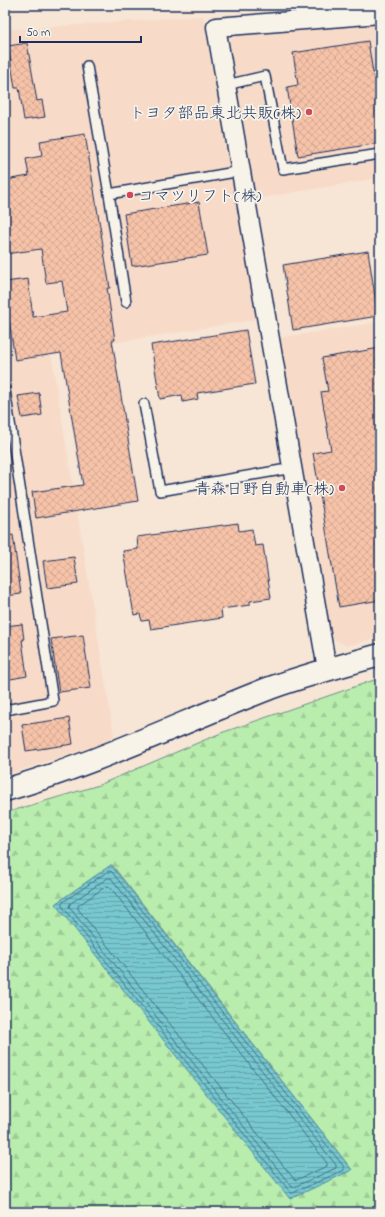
<svg xmlns="http://www.w3.org/2000/svg" width="385" height="1217" viewBox="0 0 385 1217" font-family="'Indie Flower','Klee One',sans-serif">
  <style>
    .built { fill: #f7dbc8 }
    .forest { fill: url(#forest-firs); stroke: #6a8e86; fill-rule: evenodd }
    .water { fill: url(#water-rules); stroke: #538ba2 }
    .lines { fill: none; stroke-linecap: round; stroke-linejoin: round }
    .shore { stroke: #406d8b; stroke-width: 1 }
    .building { fill: url(#building-cross-hatch); stroke: #1b2f5e }
    .lane-casing { stroke: #1b2f5e; stroke-width: 12 }
    .street-casing { stroke: #1b2f5e; stroke-width: 21 }
    .secondary-casing { stroke: #1b2f5e; stroke-width: 25 }
    .lane { stroke: #f7f3e8; stroke-width: 9 }
    .street { stroke: #f7f3e8; stroke-width: 18 }
    .secondary { stroke: #f7f3e8; stroke-width: 22 }
    .poi-dot { fill: #d1495b; stroke: #f7f3e8; stroke-width: 1.5 }
    .labels { text-anchor: middle; stroke-width: 3.5; stroke-linejoin: round; paint-order: stroke }
    .poi-label { font-size: 16px; fill: #1b2f5e; stroke: #f7f3e8; text-anchor: end }
  </style>
  <defs>
    <pattern id="forest-firs" width="22" height="20" patternUnits="userSpaceOnUse"><rect width="22" height="20" fill="#b9edad"/><path d="M5 1l3.5 6h-7zM16 11l3.5 6h-7z" fill="#9ecc97"/></pattern>
    <pattern id="water-rules" width="6" height="5" patternUnits="userSpaceOnUse"><rect width="6" height="5" fill="#78c9cf"/><path d="M0 2.5h6" fill="none" stroke="#62a4ab"/></pattern>
    <pattern id="building-cross-hatch" width="8" height="8" patternUnits="userSpaceOnUse"><rect width="8" height="8" fill="#f7c3a8"/><path d="M0 0l8 8M0 8l8-8" fill="none" stroke="#d3a893"/></pattern>
  </defs>
  <rect width="100%" height="100%" fill="#f7e5d5"/>
  <filter id="ink" filterUnits="userSpaceOnUse"><feTurbulence type="fractalNoise" baseFrequency=".025" numOctaves="2"/><feDisplacementMap in="SourceGraphic" scale="8" xChannelSelector="R" yChannelSelector="G"/><feConvolveMatrix kernelMatrix="1 2 1 2 8 2 1 2 1" color-interpolation-filters="sRGB"/></filter>
  <g filter="url(#ink)">
    <path class="built" d="M203 16 258 319 51 353 114 736 105 743 5 775V30Z
      M380 23V178L254 199 227 45 235 34Z
      M380 322V637L347 646 330 637 278 338Z"/>
    <path class="forest" d="M380 678V1212H5V813L99 785 221 733ZM111 865H112L352 1170 55 904Z"/>
    <path class="water" d="M111 865 352 1170 290 1199 55 904Z"/>
    <g class="lines">
      <path class="shore" d="M109 871 112 872 344 1167V1170L293 1193H291L62 906V903Z
        M108 878H111L336 1165V1168L294 1187H292L69 907 70 904Z
        M107 886 110 887 327 1163V1166L296 1180 294 1179 78 909V906Z"/>
    </g>
    <path class="building" d="M368 41 373 73 380 72V143L298 156 287 87 298 85 293 53Z
      M27 43 37 101 42 100 45 117 24 120 19 88H15L8 46Z
      M85 134 110 288H107L115 340H112L138 501 36 518 32 492 83 485 61 353 15 360 8 313H5V282L28 279 33 317 67 312 62 281 46 283 41 249 5 254V180L29 176 26 159 42 156 40 141Z
      M199 202 208 255 132 266 124 214Z
      M368 251 378 316 293 330 283 265Z
      M246 330 255 384 197 393 198 399 183 402 182 395 160 399 151 345Z
      M380 348V600L339 607 313 453 331 450 321 392 328 391 322 358Z
      M39 393 42 415 22 418 18 396Z
      M238 523 239 531 252 529 255 546 263 545 271 598 250 601V605L221 609 222 618 151 629 149 620 142 621 140 614 134 615 123 551 138 549 137 537Z
      M13 535 21 594 5 596V536Z
      M74 557 78 584 47 588 43 561Z
      M22 624 24 640H22L27 676 5 680V626Z
      M83 635 91 688 59 692 51 639Z
      M69 718 73 744 26 751 22 725Z"/>
    <g class="lines">
      <defs>
        <path id="lane" d="M87 66 109 194 241 171
          M226 85 265 76 283 169 380 154
          M109 194 126 302
          M5 390 53 701 5 710
          M144 404 160 491 293 468"/>
        <path id="street" d="M327 669 216 27 380 14"/>
        <path id="secondary" d="M5 790C96 764 182 722 270 688 306 675 343 665 380 655"/>
      </defs>
      <use href="#lane" class="lane-casing"/>
      <use href="#street" class="street-casing"/>
      <use href="#secondary" class="secondary-casing"/>
      <use href="#lane" class="lane"/>
      <use href="#street" class="street"/>
      <use href="#secondary" class="secondary"/>
    </g>
  </g>
  <g class="poi-dot">
    <circle cx="309" cy="112" r="4"/>
    <circle cx="130" cy="195" r="4"/>
    <circle cx="342" cy="488" r="4"/>
  </g>
  <g class="labels">
    <g class="poi-label">
      <text x="301" y="118">トヨタ部品東北共販(株)</text>
      <text x="138" y="201" text-anchor="start">コマツリフト(株)</text>
      <text x="334" y="494">青森日野自動車(株)</text>
    </g>
  </g>
  <rect width="385" height="1217" fill="none" stroke="#f7f3e8" stroke-width="20"/>
  <rect x="10" y="10" width="365" height="1197" fill="none" stroke="#1b2f5e" stroke-width="1.5" filter="url(#ink)"/>
  <path d="M20 36v6h121v-6" fill="none" stroke="#1b2f5e" stroke-width="2"/>
  <text x="26" y="36" font-size="12" fill="#1b2f5e" stroke="#f7f3e8" stroke-width="3" paint-order="stroke">50 m</text>
</svg>
